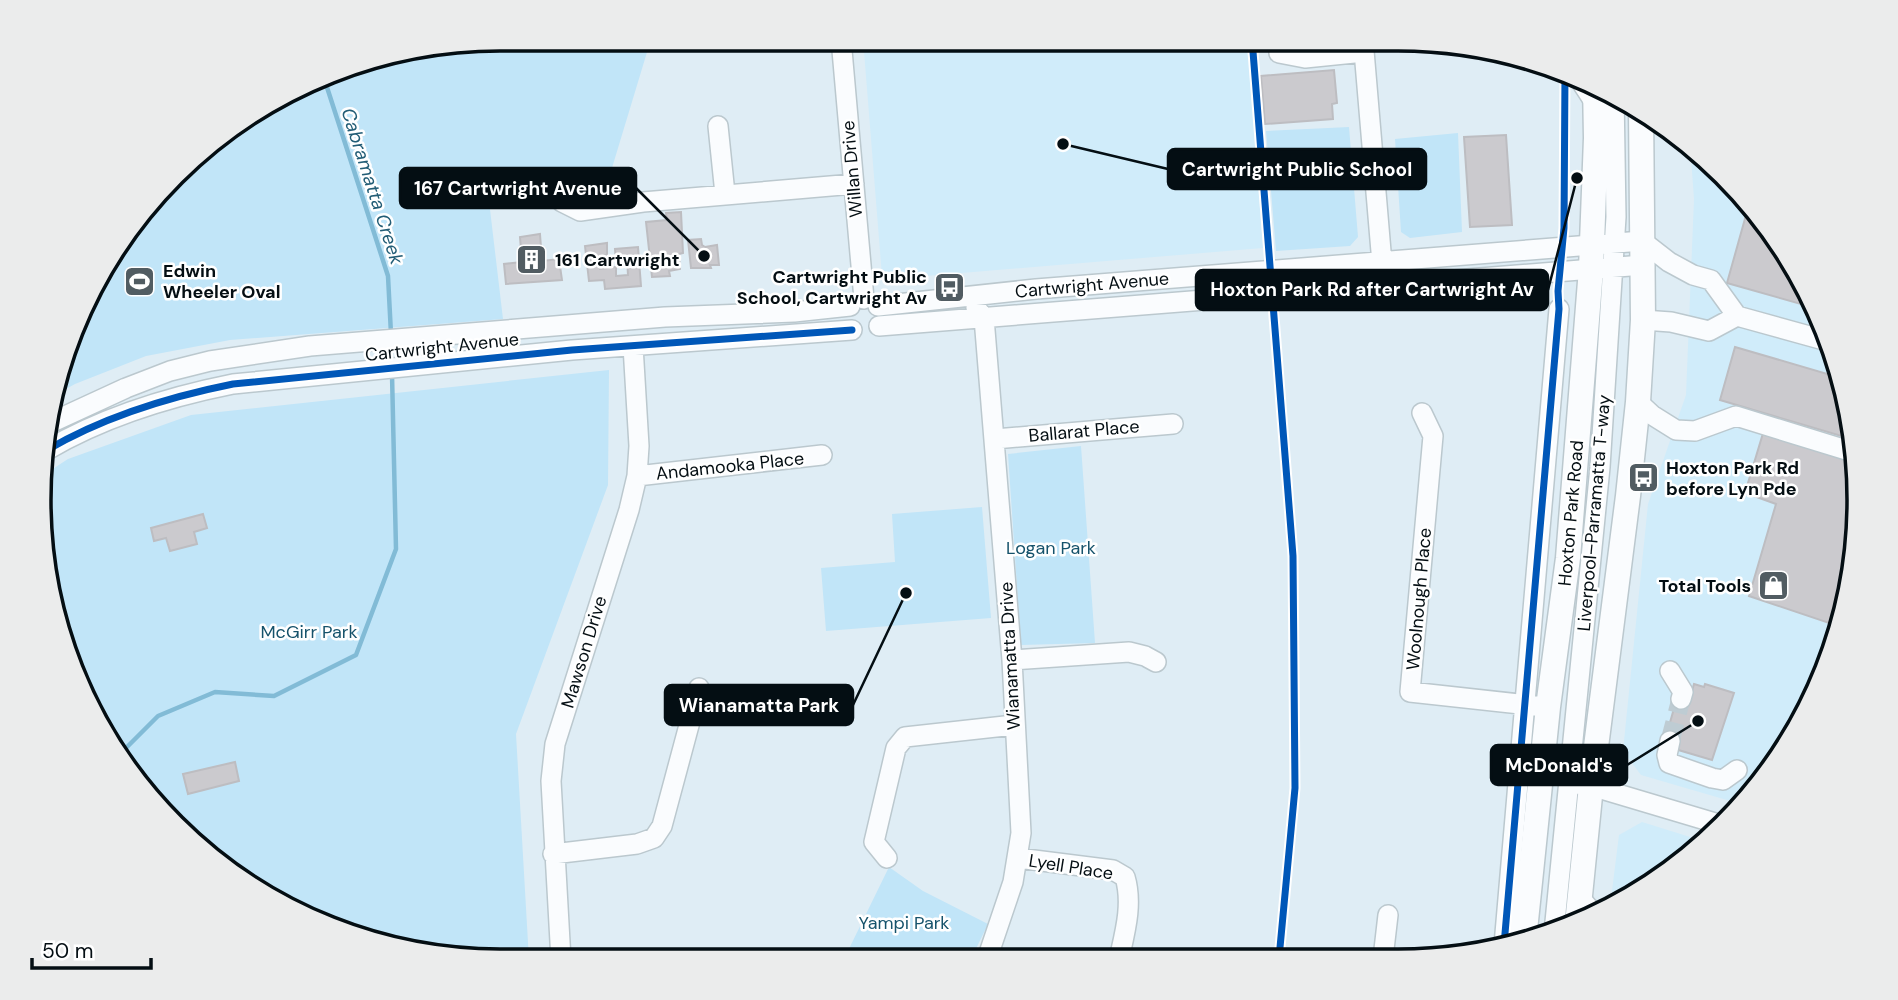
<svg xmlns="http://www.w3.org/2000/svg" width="1898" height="1000" viewBox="0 0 1898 1000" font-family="'DM Sans',sans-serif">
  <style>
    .built { fill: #d0ecfa }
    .green { fill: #c1e5f8 }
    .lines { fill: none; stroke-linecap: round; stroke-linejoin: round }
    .stream { stroke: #82bbd6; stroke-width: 4.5 }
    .building { fill: #cbcace; stroke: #bdbdc1; stroke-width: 2 }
    .minor-tunnel { stroke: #beccd3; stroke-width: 19; stroke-dasharray: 19 10; stroke-linecap: butt }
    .minor-casing { stroke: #bbc8ce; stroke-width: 22 }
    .major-casing { stroke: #bbc8ce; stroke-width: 27 }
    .minor { stroke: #fafcfe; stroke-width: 19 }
    .major { stroke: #fafcfe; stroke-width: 24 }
    .cycleway-casing { stroke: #fff; stroke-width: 11 }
    .cycleway { stroke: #0057b8; stroke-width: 7 }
    .labels { text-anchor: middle; stroke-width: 5; stroke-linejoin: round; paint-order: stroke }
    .street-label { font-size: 18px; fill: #040e13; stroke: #fff }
    .poi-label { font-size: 18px; font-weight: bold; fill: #040e13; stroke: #fff; text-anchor: start }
    .park-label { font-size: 18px; fill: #15526b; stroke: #fff }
    .water-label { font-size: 19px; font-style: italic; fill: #225d76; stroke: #fff }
    .rim { fill: none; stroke: #040e13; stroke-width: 3.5 }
    .leader { fill: none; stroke: #040e13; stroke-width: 2.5 }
    .callout-dot { fill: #040e13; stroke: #fff; stroke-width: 2.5 }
    .callout { fill: #040e13; stroke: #040e13; stroke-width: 2.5 }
    .callout-label { font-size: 19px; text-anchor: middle; font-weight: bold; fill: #fff }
  </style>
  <rect width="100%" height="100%" fill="#dfedf5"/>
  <path class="built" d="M863 39H1247L1263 248 890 279 882 276Z
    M1690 144 1745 196 1798 270 1835 352 1856 440 1858 531 1844 620 1812 704 1744 805 1641 775 1623 751 1648 504 1686 395 1694 199Z
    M1642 822 1703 841 1655 883 1610 907 1619 835Z"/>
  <path class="green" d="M500 39H651L605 191 489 201 503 319 230 340 146 356 75 384 53 396 54 381 116 244 219 134 351 63Z
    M1349 127 1358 237 1350 246 1276 251 1266 131Z
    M1458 133 1462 232 1410 238 1401 232 1395 139Z
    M609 370 608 485 516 734 529 960 470 961 381 946 296 914 173 826 116 756 74 677 40 531 45 474 68 459 191 415Z
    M1081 446 1095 643 1021 645 1008 454Z
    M982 507 991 618 826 631 821 568 895 562 892 514Z
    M889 867 923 891 988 924 971 959H844Z"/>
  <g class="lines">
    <path class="stream" d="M324 78 388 276 391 334
      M117 757 158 716 215 692 274 696 356 655 396 549 392 374"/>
  </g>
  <path class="building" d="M1334 70 1337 103 1332 104 1333 119 1265 124 1261 76Z
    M1506 135 1512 225 1470 227 1464 137Z
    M1748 208 1755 210 1798 270 1815 308 1727 283Z
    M681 212 683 253 679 254 680 269 669 271 670 276 652 277 646 222 667 220 666 213Z
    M540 234 542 261 559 259 562 280 506 284 504 264 522 262 520 237Z
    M701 239 702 245 705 247 717 245 719 265H710L711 268H691L688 240Z
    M607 243V255L599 256 600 269 616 267V276L628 275 627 259 616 261 615 249 638 247 641 286 605 289 604 280 589 281 585 246Z
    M1735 347 1841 378 1855 440 1720 400Z
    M1764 430 1856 458 1858 531 1841 627 1749 596 1776 504 1745 493Z
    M203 514 207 528 194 532 197 544 170 551 166 538 154 541 151 528Z
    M1694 684 1704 687 1705 684 1734 693 1712 760 1675 749 1665 740 1677 698 1689 702Z
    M235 762 239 781 188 794 183 774Z"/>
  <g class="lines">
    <path class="minor-tunnel" d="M1670 741 1681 699"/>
    <defs>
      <path id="minor" d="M841 39 864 299
        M1363 39 1383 275
        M1279 53 1305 58 1364 52
        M1578 77 1595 103
        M718 126 725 194
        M562 202 580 211 643 202 854 184
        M878 306 1036 289 1642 241 1669 262 1693 275 1711 280 1737 316 1709 331 1671 322 1643 320
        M976 308 984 318 1012 660 1021 833 1013 882 987 959
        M1737 316 1831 342
        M879 326 1643 265
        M1638 402 1652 415 1676 430 1695 431 1736 416 1856 453
        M1422 413 1433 436 1410 692 1538 706
        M50 423 126 388 170 371 210 361 310 346 665 317 794 312 850 306
        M995 439 1173 424
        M47 450C105 416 168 397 233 384L572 350 852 330
        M637 476 822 455
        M1012 660 1129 652 1145 656 1156 662
        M1670 671 1683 692 1681 699
        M1670 741 1667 755 1669 763 1712 778 1723 780 1737 770
        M1578 784 1591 786 1722 825
        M553 854 637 844 654 838 662 826 699 688
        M887 858 874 842 896 748 905 737 1014 725
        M1018 858 1113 870 1125 877C1133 904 1125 932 1119 959
        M1580 898 1595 915
        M1554 932 1600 467 1616 217 1614 94
        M1504 945 1559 309
        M1383 958 1388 915
        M561 960 551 781 555 744 629 510 637 476 639 446 633 346"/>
      <path id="major" d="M1577 925 1591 786 1628 496 1638 402 1643 320 1641 110
        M1524 940 1548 707 1568 558 1591 269 1596 138 1595 83"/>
    </defs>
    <use href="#minor" class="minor-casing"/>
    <use href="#major" class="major-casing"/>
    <use href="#minor" class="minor"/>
    <use href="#major" class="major"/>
    <defs>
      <path id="cycleway" d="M1252 39 1293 556 1295 788 1279 958
        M47 450C105 416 168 397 233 384L572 350 852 330
        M1504 945 1559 309 1558 291 1564 228 1565 72"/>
    </defs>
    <use href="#cycleway" class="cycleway-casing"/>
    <use href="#cycleway" class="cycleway"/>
  </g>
  <defs>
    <symbol id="building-square" viewBox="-11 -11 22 22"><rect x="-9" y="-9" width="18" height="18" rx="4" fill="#515c62" stroke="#fff"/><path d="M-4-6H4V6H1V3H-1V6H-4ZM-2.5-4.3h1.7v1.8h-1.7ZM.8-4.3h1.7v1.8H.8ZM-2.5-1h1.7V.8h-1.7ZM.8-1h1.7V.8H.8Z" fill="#fff"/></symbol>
    <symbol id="stadium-square" viewBox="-11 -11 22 22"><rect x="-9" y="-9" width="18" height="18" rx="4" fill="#515c62" stroke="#fff"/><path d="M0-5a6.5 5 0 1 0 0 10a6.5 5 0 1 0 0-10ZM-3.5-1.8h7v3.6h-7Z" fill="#fff"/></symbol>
    <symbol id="bus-square" viewBox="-11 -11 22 22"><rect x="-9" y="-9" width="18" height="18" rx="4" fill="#515c62" stroke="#fff"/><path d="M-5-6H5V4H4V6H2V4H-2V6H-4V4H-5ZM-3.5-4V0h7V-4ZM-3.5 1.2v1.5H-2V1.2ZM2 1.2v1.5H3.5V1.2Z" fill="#fff"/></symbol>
    <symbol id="shop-square" viewBox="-11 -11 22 22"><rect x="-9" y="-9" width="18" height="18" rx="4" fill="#515c62" stroke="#fff"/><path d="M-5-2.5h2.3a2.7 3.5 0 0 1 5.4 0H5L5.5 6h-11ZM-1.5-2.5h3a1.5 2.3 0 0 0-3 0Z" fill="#fff"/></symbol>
  </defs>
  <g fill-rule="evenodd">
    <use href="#building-square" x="514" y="242" width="35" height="35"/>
    <use href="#stadium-square" x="122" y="264" width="35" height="35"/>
    <use href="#bus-square" x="932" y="270" width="35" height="35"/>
    <use href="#bus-square" x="1626" y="460" width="35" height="35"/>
    <use href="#shop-square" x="1756" y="568" width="35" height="35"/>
  </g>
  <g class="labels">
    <g class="street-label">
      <text transform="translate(852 169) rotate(-95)" y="6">Willan Drive</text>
      <text transform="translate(1092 285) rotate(-5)" y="6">Cartwright Avenue</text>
      <text transform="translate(442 347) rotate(-6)" y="6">Cartwright Avenue</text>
      <text transform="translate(1084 431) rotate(-5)" y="6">Ballarat Place</text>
      <text transform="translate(730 466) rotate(-6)" y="6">Andamooka Place</text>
      <text transform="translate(1571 513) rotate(-85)" y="6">Hoxton Park Road</text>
      <text transform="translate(1594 513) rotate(-85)" y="6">Liverpool–Parramatta T-way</text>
      <text transform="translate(1419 599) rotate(-85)" y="6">Woolnough Place</text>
      <text transform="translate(584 652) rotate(-73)" y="6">Mawson Drive</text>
      <text transform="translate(1010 656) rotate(-93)" y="6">Wianamatta Drive</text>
      <text transform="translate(1071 867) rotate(9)" y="6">Lyell Place</text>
    </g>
    <g class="poi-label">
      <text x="555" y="266">161 Cartwright</text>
      <text x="163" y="277">Edwin<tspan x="163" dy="21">Wheeler Oval</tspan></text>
      <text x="927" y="283" text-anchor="end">Cartwright Public<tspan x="927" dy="21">School, Cartwright Av</tspan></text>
      <text x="1666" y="474">Hoxton Park Rd<tspan x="1666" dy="21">before Lyn Pde</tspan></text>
      <text x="1751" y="592" text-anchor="end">Total Tools</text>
    </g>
    <g class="park-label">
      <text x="1051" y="554">Logan Park</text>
      <text x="309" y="638">McGirr Park</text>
      <text x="904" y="929">Yampi Park</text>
    </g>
    <g class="water-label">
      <text transform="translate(373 186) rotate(72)" y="7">Cabramatta Creek</text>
    </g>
  </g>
  <path d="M0 0H1898V1000H0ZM500 51H1398A449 449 0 0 1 1847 500V500A449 449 0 0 1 1398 949H500A449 449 0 0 1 51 500V500A449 449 0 0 1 500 51Z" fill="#ebecec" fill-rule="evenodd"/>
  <path class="rim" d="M500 51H1398A449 449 0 0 1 1847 500V500A449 449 0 0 1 1398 949H500A449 449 0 0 1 51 500V500A449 449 0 0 1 500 51Z"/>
  <path class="leader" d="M1063 144L1168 169M704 256L636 188M1577 178L1548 290M906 593L853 705M1698 721L1627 765"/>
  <g class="callout-dot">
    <circle cx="1063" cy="144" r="7"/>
    <circle cx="704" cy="256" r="7"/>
    <circle cx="1577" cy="178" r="7"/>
    <circle cx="906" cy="593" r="7"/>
    <circle cx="1698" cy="721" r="7"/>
  </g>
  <g class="callout">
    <rect x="1168" y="149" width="258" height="40" rx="7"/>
    <rect x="400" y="168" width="236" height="40" rx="7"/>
    <rect x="1196" y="270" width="352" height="40" rx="7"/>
    <rect x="665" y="685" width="188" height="40" rx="7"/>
    <rect x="1491" y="745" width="136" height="40" rx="7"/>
  </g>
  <g class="callout-label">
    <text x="1297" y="176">Cartwright Public School</text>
    <text x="518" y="195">167 Cartwright Avenue</text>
    <text x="1372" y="296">Hoxton Park Rd after Cartwright Av</text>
    <text x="759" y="712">Wianamatta Park</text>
    <text x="1559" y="772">McDonald's</text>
  </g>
  <path d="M32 958v10h119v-10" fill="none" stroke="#040e13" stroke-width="3.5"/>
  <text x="42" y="958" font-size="21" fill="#040e13" stroke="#ffffff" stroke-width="5" paint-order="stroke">50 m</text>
</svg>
